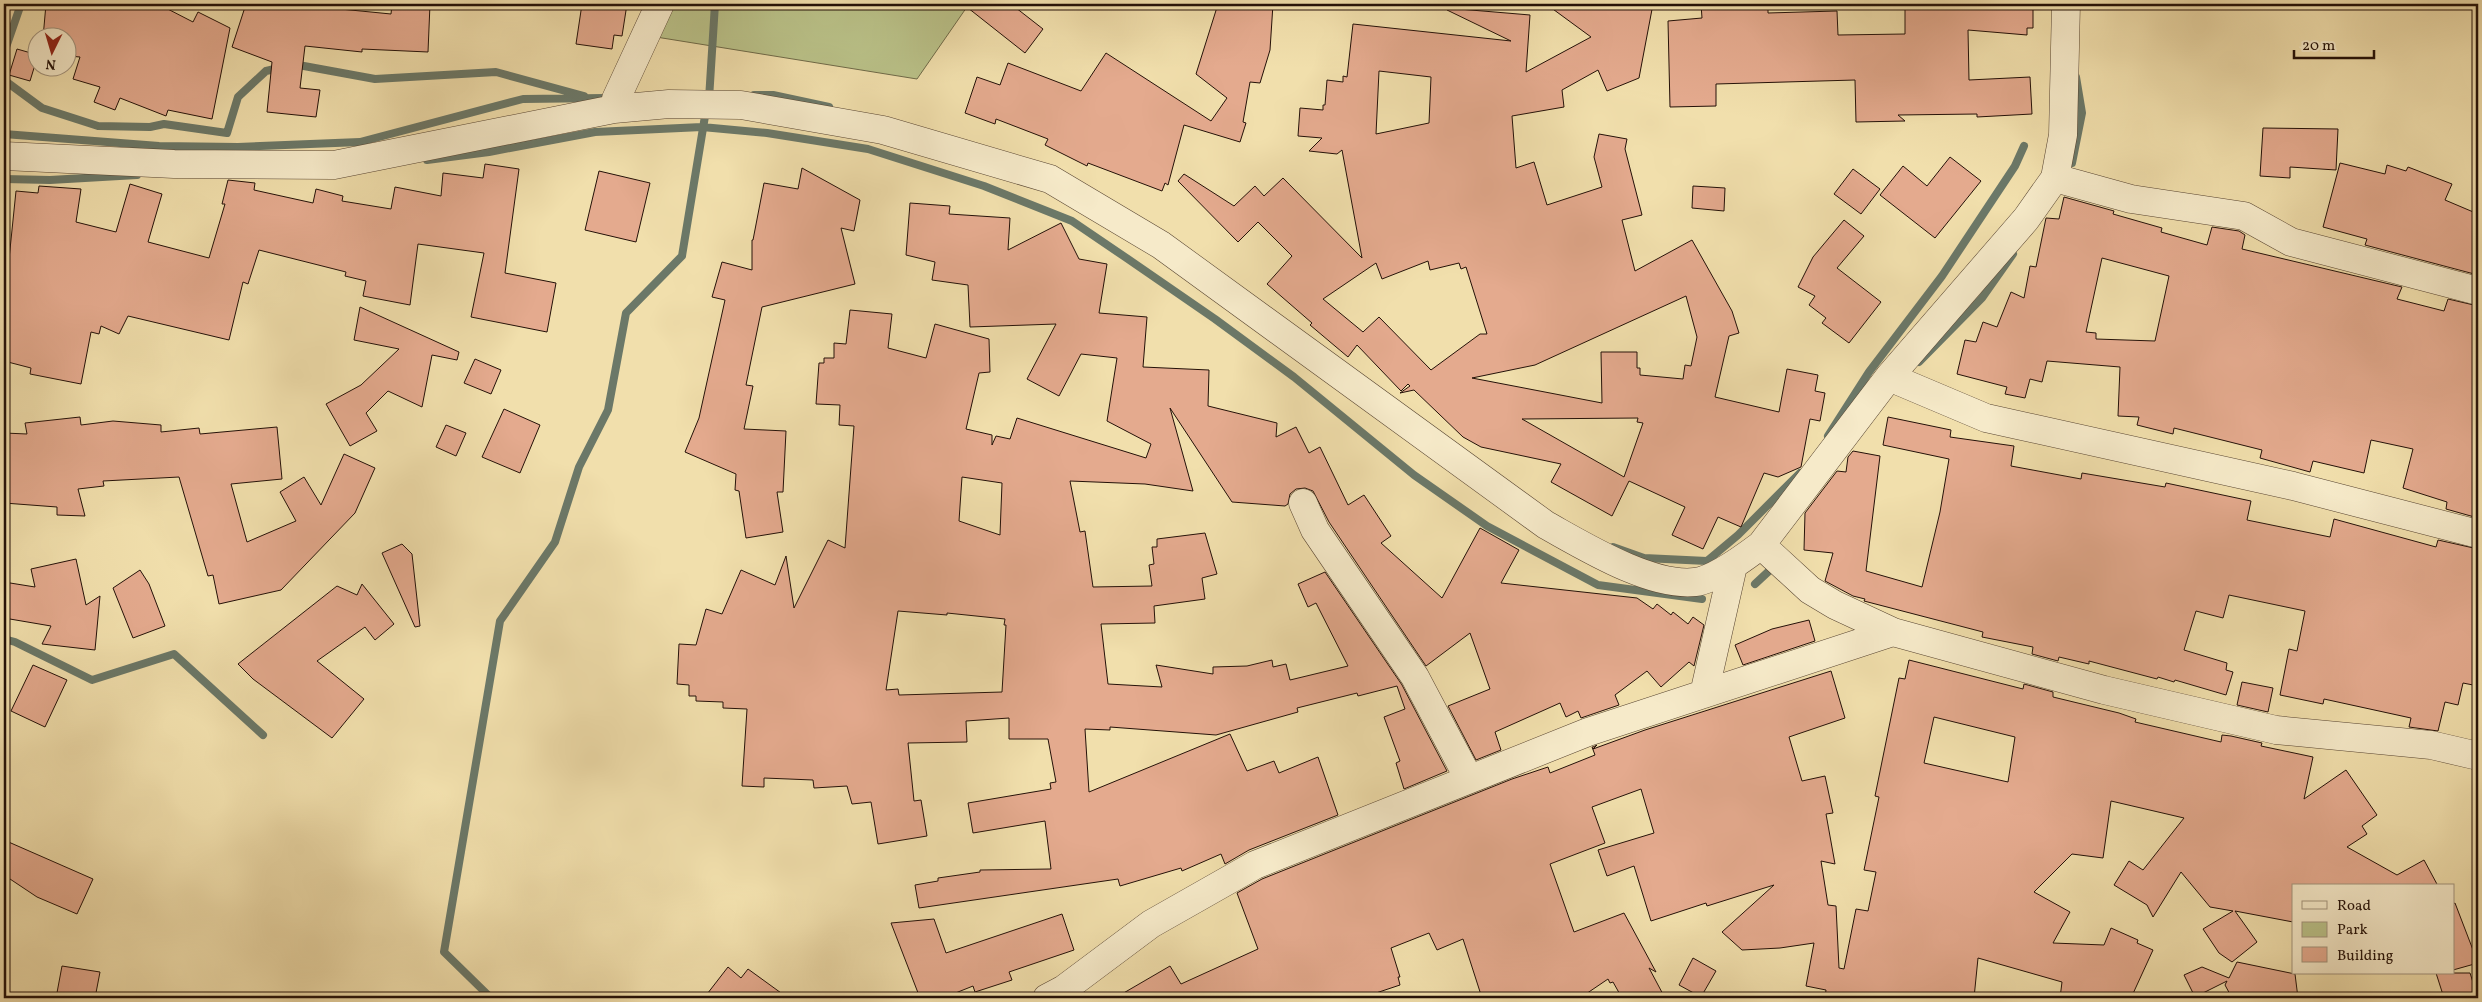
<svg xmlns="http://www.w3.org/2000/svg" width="2482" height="1002" viewBox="0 0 2482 1002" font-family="Vollkorn,serif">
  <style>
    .green { fill: #bac289; stroke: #6f6a48 }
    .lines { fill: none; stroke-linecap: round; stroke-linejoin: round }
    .stream { stroke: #6b7868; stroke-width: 8 }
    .building { fill: #e4aa8e; stroke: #241108; fill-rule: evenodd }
    .minor-casing { stroke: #574431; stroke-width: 29 }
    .minor { stroke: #f6eac9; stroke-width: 28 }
  </style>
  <rect width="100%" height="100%" fill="#f1dfac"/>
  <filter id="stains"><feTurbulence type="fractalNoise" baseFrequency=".004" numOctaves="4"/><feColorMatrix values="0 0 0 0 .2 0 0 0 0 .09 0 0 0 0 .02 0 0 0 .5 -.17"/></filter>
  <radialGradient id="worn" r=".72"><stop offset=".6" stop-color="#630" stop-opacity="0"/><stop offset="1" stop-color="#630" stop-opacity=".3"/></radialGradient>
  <path class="green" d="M664 4H969L917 79 656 37Z"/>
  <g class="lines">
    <path class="stream" d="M4 53 21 4
      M293 64 375 79 496 72 584 96
      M4 80 42 108 98 126 150 127 164 124 227 133 238 97 266 71 279 68
      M754 95H773L829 107
      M709 99 715 4
      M4 134 159 146 238 147 360 142 523 99 605 98
      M427 160 489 152 595 132 702 127 767 133 868 149 984 186 1072 221 1125 257 1215 319 1294 377 1414 475 1487 526 1598 585 1702 599
      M2072 163 2082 113 2076 77
      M4 179 50 180 137 175
      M1919 362 1982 298 2013 254
      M1828 436 1869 372 1942 276 2015 166 2024 146
      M1613 547 1644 558 1707 561 1738 535 1800 473
      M1755 584 1769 571V561
      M4 639 15 642 92 680 174 654 263 735
      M491 998 444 952 500 621 555 542 579 467 608 410 626 313 682 256 706 110"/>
  </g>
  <path class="building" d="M46 4H158L193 22 198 12 230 28 212 119 168 110 166 116 120 98 115 110 94 102 100 87 73 79 80 57 68 56V38H43Z
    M246 4H309L320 7 391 14 392 4H430L428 52 362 49V52L305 46 300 88 320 90 316 117 267 112 272 62 232 47Z
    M582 4H627L622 36 614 35 612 49 576 44Z
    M963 4H1011L1043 29 1025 53Z
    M1218 4H1273L1270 50 1260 83 1250 82 1243 122 1246 123 1240 142 1184 125 1168 185 1165 183 1162 191 1088 163 1087 166 1045 145 1048 139 996 119 995 124 965 113 977 77 1000 85 1008 63 1081 91 1106 53 1211 121 1227 98 1196 74Z
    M1546 4H1653L1639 78 1607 91 1598 70 1562 90 1564 107 1512 116 1516 168 1534 162 1547 205 1602 187 1594 157 1599 134 1627 139 1625 149 1642 215 1622 220 1635 271 1692 240 1732 311 1739 333 1729 336 1715 397 1779 412 1787 369 1818 375 1815 391 1825 393 1820 421 1810 419 1801 467 1778 477 1764 473 1741 527 1718 517 1703 549 1672 535 1685 507 1629 481 1612 516 1551 482 1561 464 1481 447 1463 437 1414 390 1400 393 1410 386 1408 384 1401 391 1357 345 1348 357 1310 325 1312 323 1267 284 1292 256 1258 222 1238 242 1178 181 1184 174 1234 206 1255 186 1264 196 1283 178 1362 258 1342 150 1337 154 1309 151 1322 138 1298 136 1300 108 1323 110V105H1325L1327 80 1343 82V76L1347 77 1353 24 1511 41 1447 10V8L1530 15 1526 72 1591 37ZM1379 71 1431 77 1429 123 1376 134ZM1428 261 1430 270 1459 263 1461 269 1466 267 1487 334H1480L1431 370 1379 317 1363 332 1323 299 1376 263 1382 279ZM1686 296 1697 337 1691 366 1685 365 1683 379 1640 375V368H1637V352H1601L1602 403 1472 378 1535 365ZM1638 418 1637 422 1643 423 1624 477 1522 419Z
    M1701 4H1768V13L1837 11 1838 35 1905 34V4H2033V28H2027V35L1968 30 1969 80 2030 77 2032 114 1977 117V114L1898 115 1905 121 1856 122 1855 80 1716 84V106L1670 107 1668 21 1702 18Z
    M17 49 38 55 30 81 9 75Z
    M2263 128 2338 129 2336 170 2290 167V178L2260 176Z
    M1950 157 1981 181 1935 238 1880 195 1903 166 1927 186Z
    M2340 163 2385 174 2387 165 2406 171 2408 167 2452 184 2445 200 2478 214V275L2365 245 2367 239 2323 227Z
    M485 164 519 169 505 273 556 283 547 332 471 317 484 253 418 244 410 305 363 296 366 281 345 276 346 272 259 250 248 284 243 282 229 340 128 316 119 334 101 326 99 334 91 332 81 384 30 374 31 368 4 361V267L8 269 16 191 38 193 39 186 81 189 76 222 116 232 130 184 162 194 148 242 209 258 225 204H222L228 180 255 183 254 190 313 203 316 189 343 196 342 201 391 209 395 187 441 196 443 173 483 178Z
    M802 168 860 200 854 231 841 228 855 284 762 307 746 385 753 386 744 429 786 431 783 492H777L783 532 746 538 739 491 735 490 736 474 685 452 699 418 725 300 712 297 722 262 752 270V240H753L764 183 798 189Z
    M1853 169 1880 189 1861 214 1834 194Z
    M599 171 650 183 636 242 585 230Z
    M1693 186 1725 188 1724 211 1692 208Z
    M2064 197 2114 211 2113 214 2162 228 2161 232 2207 245 2212 227 2239 231 2245 235 2242 249 2402 287 2397 299 2444 311 2448 299 2478 306V518L2446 509 2447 502 2403 488 2413 449 2371 440 2364 473 2313 461 2310 472 2260 458 2262 450 2174 428 2173 434 2137 425 2139 417 2118 416 2120 367 2047 361 2042 382 2030 379 2025 398 2005 394 2007 387 1957 374 1965 340 1976 342 1983 322 1997 327 2011 292 2024 298 2030 266 2036 267 2046 218 2059 219ZM2102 258 2169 276 2155 341 2096 339V333L2086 332Z
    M910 203 950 206 949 214 1010 218 1008 250 1061 223 1079 259 1107 264 1099 313 1147 317 1143 367 1209 370 1208 406 1277 423 1276 437 1296 427 1309 453 1320 447 1348 505 1364 495 1391 536 1381 543 1442 598 1480 528 1519 550 1501 583 1637 598 1653 609 1657 604 1671 615 1673 612 1688 624 1693 617 1704 625 1694 666 1689 662 1661 687 1647 671 1615 695 1619 705 1581 718 1578 711 1566 717 1560 703 1495 732 1501 750 1476 760 1448 706 1490 689 1470 633 1426 666 1329 522 1313 491 1305 488 1296 489 1290 494 1288 504 1285 506 1232 502 1170 408 1193 491 1145 484 1070 481 1080 532 1085 531 1093 587 1152 586 1149 565 1154 564 1152 547H1157V539L1205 533 1217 574 1202 578 1205 599 1154 606 1155 623 1101 624 1108 684 1162 687 1156 665 1213 674V667L1247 666 1272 660 1273 667 1286 664 1290 680 1348 666 1316 603 1308 607 1298 584 1325 572 1402 685 1447 771 1404 789 1396 763 1400 761 1384 717 1405 709 1397 686 1358 696 1357 693 1297 708 1298 712 1216 735 1110 727V730L1085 729 1089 792 1230 734 1247 771 1274 761 1279 773 1318 757 1338 815 1249 850 1225 864 1221 854 1182 871 1181 868 1120 886 1118 879 919 908 915 885 938 881V878L980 872V870L1051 869 1045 821 973 833 968 803 1051 789 1050 783 1056 782 1048 739H1009V718L966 721 967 742 908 743 914 801 921 800 927 836 878 844 871 802 852 804 847 786 814 788 813 780 764 778V787L742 786 747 709 723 708V702L696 701V696H689V685L677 684 679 644 696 645 706 609 722 614 741 570 775 585 786 556 794 608 828 540 845 548 854 426 839 425 840 405 816 404 819 363H824V358H834V343L846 344 850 310 892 314 888 348 926 358 935 324 989 339 990 372 979 373 966 429 992 435V445L996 436 1010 439 1017 418 1146 458 1151 444 1107 421 1117 358 1081 354 1059 396 1027 379 1056 324 970 327 968 285 932 280 935 262 906 255ZM962 477 1002 483 1000 535 959 521ZM898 611 947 615V613L1005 619 1004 625H1006L1002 692 899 695 898 689 886 690Z
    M1844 220 1864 236 1837 268 1881 302 1849 343 1822 323 1826 318 1809 305 1815 296 1798 287 1813 257Z
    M360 307 459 352 457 360 432 355 422 407 388 391 366 413 377 431 350 446 326 404 361 385 399 349 354 340Z
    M475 359 501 370 491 394 464 383Z
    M504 409 540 425 520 473 482 457Z
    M80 417 81 425 113 421 161 425V432L199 428 200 434 277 427 282 479 231 484 247 542 296 521 280 492 304 477 321 505 344 454 375 468 355 513 281 590 219 604 213 575 208 576 179 477 103 481 104 486 78 489 85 516 57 515V507L4 503V433L27 434 25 423Z
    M1888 417 1951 430 1950 437 2014 446 2011 466 2081 479 2082 473 2165 487 2166 483 2251 501 2247 520 2330 537 2334 519 2436 547 2438 540 2478 549V686L2463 683 2458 705 2445 702 2438 731 2409 727 2411 718 2324 699 2323 704 2280 695 2289 649 2297 651 2305 611 2229 595 2223 618 2196 611 2184 650 2227 663 2226 670 2233 672 2226 695 2175 680 2174 682 2158 677 2157 679 2089 661V664L2059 657 2058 661 2032 654 2033 647 1982 637 1983 632 1864 601 1865 599 1853 596 1825 581 1833 553 1804 550 1805 513 1837 471 1846 472 1848 457 1853 451 1880 456 1866 571 1922 587 1940 512 1949 459 1883 445Z
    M446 425 466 433 456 456 436 447Z
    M402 544 412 554 420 626 415 627 382 553Z
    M76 559 86 605 100 596 95 650 42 644 51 626 4 618V582L35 587 31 569Z
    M140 570 149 584 165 626 133 638 113 588Z
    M362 584 394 624 375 640 365 627 317 661 364 699 332 738 253 679 238 664 337 586 357 595Z
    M1809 620 1815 641 1743 665 1735 645 1772 629Z
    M1909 660 2023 689 2024 684 2053 692V697L2119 713 2136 719 2135 722 2221 742 2222 735 2231 736 2262 743 2261 746 2313 757 2304 799 2346 770 2377 815 2362 826 2367 834 2347 847 2397 875 2424 860 2438 886H2293V922L2235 911 2257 942 2232 962 2219 953 2203 929 2233 911 2210 907 2181 872 2153 917 2147 905 2114 885 2129 861 2143 870 2184 818 2111 801 2103 858 2072 854 2034 892 2070 912 2053 943 2104 945 2111 928 2138 940 2137 943 2153 950 2131 998H2060L2062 982 1978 958 1974 998H1825L1826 990 1806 986 1814 943 1780 948 1742 950 1722 932 1774 885 1707 906 1706 903 1651 921 1634 866 1607 876 1598 850 1654 833 1641 789 1592 807 1605 843 1550 864 1574 932 1624 913 1656 972 1649 968 1665 998H1622L1613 982 1610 983 1608 979 1580 998H1482L1463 939 1437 950 1429 933 1391 948 1400 977H1398L1400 985 1361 998H1115L1170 966 1181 984 1258 949 1237 893 1262 879 1512 779 1548 767 1550 773 1595 755 1592 747H1593L1597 745 1593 749 1645 730 1831 671 1845 718 1789 737 1802 781 1825 776 1833 813 1826 814 1835 864 1821 861 1828 905 1836 906 1839 968 1844 969 1856 909 1868 911 1876 872 1864 870 1879 797 1875 796 1899 678 1905 679ZM1934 717 2015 737 2008 782 1924 763Z
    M33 665 67 680 45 727 11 711Z
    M2242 682 2273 688 2268 712 2237 705Z
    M4 840 93 879 77 914 37 897 4 875Z
    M2455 903 2478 963 2453 970V904Z
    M1062 914 1074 950 1009 972 1012 980 975 992 973 986 943 998H920L891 923 934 919 946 953Z
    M1693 958 1716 971 1701 997 1679 985Z
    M2237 962 2295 974 2298 998H2232L2225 985 2227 981 2195 997 2184 975 2202 967 2229 978Z
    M62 966 100 972 95 998H56Z
    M728 967 741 978 748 969 788 998H704Z
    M2436 973H2470L2478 998H2444Z"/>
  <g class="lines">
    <defs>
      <path id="minor" d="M614 109 616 99 660 4
        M4 156 174 164 334 165 614 109 669 104 741 105 883 130 1050 179 1161 245 1546 525C1584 546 1650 587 1695 582 1715 580 1745 557 1761 545L1889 377 2026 219 2055 178 2063 135 2066 4
        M2055 178 2131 199 2244 216 2291 242 2478 291
        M1889 377 1986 418 2293 486 2478 534
        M1303 503 1315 530 1415 677 1469 779
        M1761 545 1810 590 1835 605 1893 632 2104 690 2276 730 2431 745 2478 756
        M1704 694 1733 566
        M1047 998 1064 989 1151 924 1255 865 1588 732 1893 632"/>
    </defs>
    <use href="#minor" class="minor-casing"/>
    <use href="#minor" class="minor"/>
  </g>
  <rect width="2482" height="1002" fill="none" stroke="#f1dfac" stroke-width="20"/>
  <rect x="5" y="5" width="2472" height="992" fill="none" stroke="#241108" stroke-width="2.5"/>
  <rect x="10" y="10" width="2462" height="982" fill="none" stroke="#241108"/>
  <rect x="2292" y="884" width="162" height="90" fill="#f6eac9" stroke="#a2937c"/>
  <rect x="2302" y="901" width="25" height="8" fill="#f6eac9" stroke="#a2937c"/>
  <text x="2337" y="910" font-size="15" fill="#241108">Road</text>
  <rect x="2302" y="922" width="25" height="15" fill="#bac289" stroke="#a2937c"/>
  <text x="2337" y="934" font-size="15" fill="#241108">Park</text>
  <rect x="2302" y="947" width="25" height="15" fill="#e4aa8e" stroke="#a2937c"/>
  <text x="2337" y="960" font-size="15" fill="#241108">Building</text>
  <g transform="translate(52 52) rotate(185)"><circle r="24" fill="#f6eac9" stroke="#a2937c"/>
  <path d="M0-4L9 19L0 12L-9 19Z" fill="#8f2418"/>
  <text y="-8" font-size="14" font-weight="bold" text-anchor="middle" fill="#241108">N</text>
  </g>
  <path d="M2294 50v8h80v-8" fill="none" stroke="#241108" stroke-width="2.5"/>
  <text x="2302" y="50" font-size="15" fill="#241108" stroke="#f6eac9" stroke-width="4" paint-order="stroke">20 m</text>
  <rect width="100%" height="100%" filter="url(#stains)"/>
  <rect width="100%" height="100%" fill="url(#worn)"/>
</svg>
